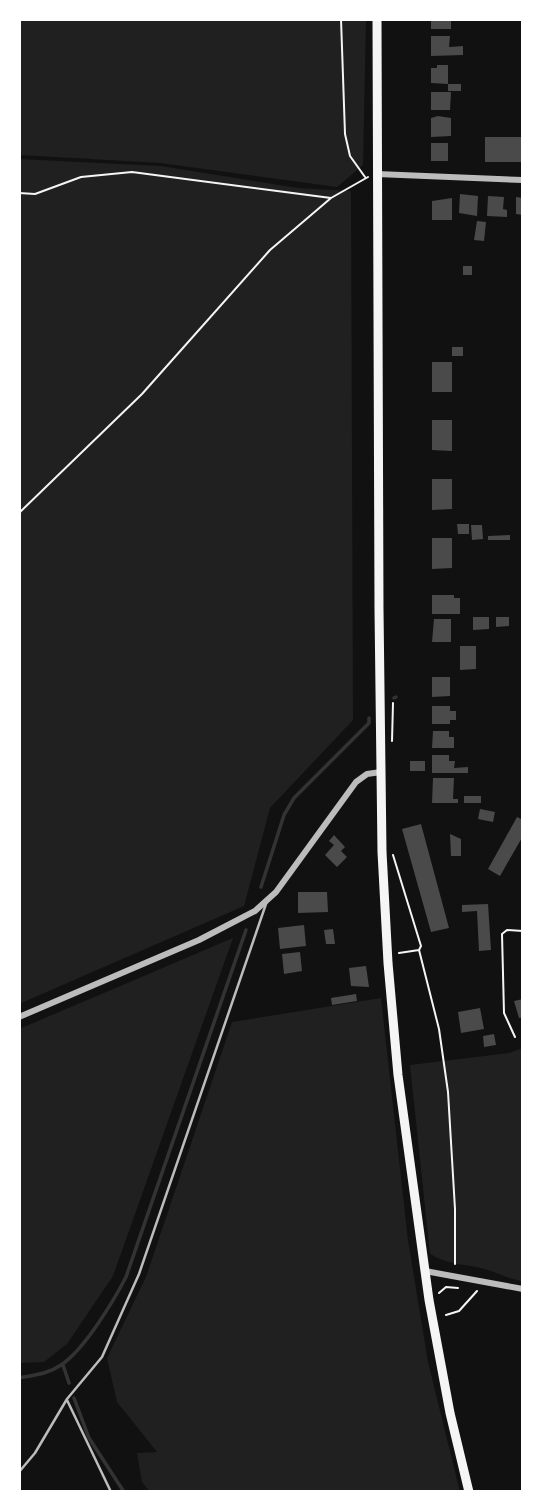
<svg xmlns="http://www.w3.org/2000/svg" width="542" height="1511" viewBox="0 0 542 1511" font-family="Helvetica,sans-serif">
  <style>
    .green { fill: #202020 }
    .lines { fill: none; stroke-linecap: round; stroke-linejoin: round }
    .stream { stroke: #333; stroke-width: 3.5 }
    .building { fill: #4a4a4a }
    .path { stroke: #f5f5f5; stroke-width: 2 }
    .service { stroke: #bcbcbc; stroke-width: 2.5 }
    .minor { stroke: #bcbcbc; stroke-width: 6 }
    .secondary { stroke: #f5f5f5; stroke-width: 9 }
  </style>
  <rect width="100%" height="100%" fill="#111"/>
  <path class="green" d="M19 19H366L363 165 337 187 160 163 19 155Z
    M19 159 161 166 298 188 351 191 353 720 270 808 244 906 19 1004Z
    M233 938 113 1276 67 1344 44 1362 19 1363V1029Z
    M381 998 408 1240 428 1362 460 1492H150L142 1482 137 1453 157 1452 117 1402 107 1358 146 1277 232 1022Z
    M523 1048V1281C508 1279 498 1273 485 1269 465 1264 448 1265 430 1254L410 1065 509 1053Z"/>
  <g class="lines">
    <path class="stream" d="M394 698 396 697
      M261 887 284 815 294 798 369 723V718
      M63 1365 69 1383
      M19 1378C34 1375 48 1374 61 1365 84 1350 113 1302 126 1277L246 930
      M74 1398 89 1438 124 1492"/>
  </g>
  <path class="building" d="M431 19H451V29H431Z
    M431 36H450L449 47 463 46V55L431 56Z
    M437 65H448V84L431 83V68H437Z
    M448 84H461V91H448Z
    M431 92H451L450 110H431Z
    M438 116 451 118V136L431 137V118Z
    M485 137H521V162H485Z
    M431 143H448V161H431Z
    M460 194 478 196 477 216 459 213Z
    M488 196 504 197 503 209 507 210V217L487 216Z
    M516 197 523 198V215L516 214Z
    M452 198V220H432V201Z
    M477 221 486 222 484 241 474 240Z
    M463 266H472V275H463Z
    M452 347H463V356H452Z
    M432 362H452V392H432Z
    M432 420H452V451L432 450Z
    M432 479H452V509L432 510Z
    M457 524H469V534H458Z
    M471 525H482L483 539 472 540Z
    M510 535V540H488V536Z
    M432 538H452V568L432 569Z
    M432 595H454V598H460V614H432Z
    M473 617H489V629L473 630Z
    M496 617H509V626L496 627Z
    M434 619H451V642H432Z
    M460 646H476V669L460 670Z
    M432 677H450V696L432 697Z
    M432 706H450V711H456V720H450V724H432Z
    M433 731H449V737H454V748H432Z
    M432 755H449V761H455L454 768 468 767V773H432Z
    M410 761H425V771H410Z
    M433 778H454L453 799H458V803H432Z
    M464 796H481V803H464Z
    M480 809 495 812 493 822 478 819Z
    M517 817 523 820V836L500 876 488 869Z
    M421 824 449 928 431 932 402 829Z
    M450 834 461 839V856H451Z
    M334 835 345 847 341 851 347 857 337 867 325 855 334 845 329 841Z
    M298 892H327L328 912 298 913Z
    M488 904 491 950 479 951 477 911 462 912V905Z
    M304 925 306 946 280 949 278 928Z
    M333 929 335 944H326L324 930Z
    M300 952 302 971 284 974 282 954Z
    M366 966 369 987 351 986 349 968Z
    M356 994 357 1001 332 1005 331 998Z
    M523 999V1017L519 1018 514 1001Z
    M480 1008 484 1029 461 1033 458 1012Z
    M494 1034 496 1045 484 1047 483 1036Z"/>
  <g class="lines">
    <path class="path" d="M341 19 345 134 350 156 365 177
      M19 193 35 194 81 177 132 172 331 198 368 177
      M19 513 142 394 270 250 331 198
      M392 741 393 703
      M393 855 421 946 419 950 399 953
      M419 950 439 1029 448 1092 455 1209V1264
      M515 1037 504 1013 502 934 507 930 523 931
      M439 1293 446 1287 458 1288
      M446 1315 459 1311 477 1291"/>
    <path class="service" d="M67 1400 111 1492
      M19 1472 35 1453 67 1399 102 1357 139 1274 267 901"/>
    <path class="minor" d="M377 174 523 180
      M19 1017 199 940 255 911 276 892 356 782 367 774 381 772
      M425 1271 523 1289"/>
    <path class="secondary" d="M377 19 379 609 382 852 388 963 398 1075 429 1300 450 1413 469 1492"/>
  </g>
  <rect width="542" height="1511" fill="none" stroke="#ffffff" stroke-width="42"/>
</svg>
